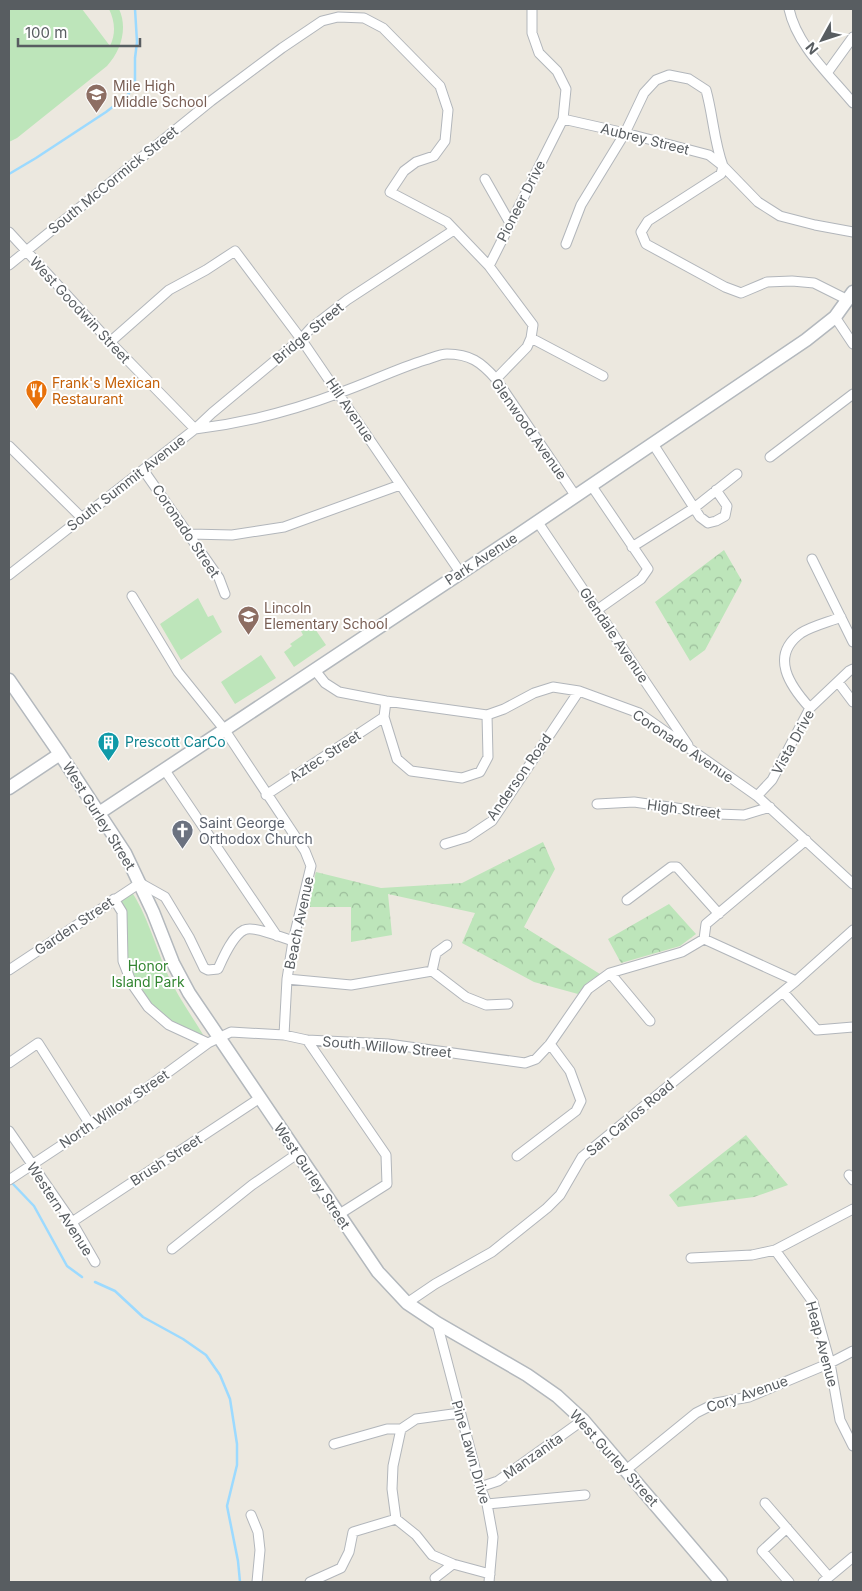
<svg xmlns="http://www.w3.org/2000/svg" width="862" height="1591" viewBox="0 0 862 1591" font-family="Inter,sans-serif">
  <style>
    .forest { fill: url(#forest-crowns) }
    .park { fill: #bde5ba }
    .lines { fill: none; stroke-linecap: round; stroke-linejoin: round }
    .stream { stroke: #9cdaff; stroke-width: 2.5 }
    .street-casing { stroke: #b2b6bb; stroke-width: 11 }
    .secondary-casing { stroke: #b3b8bd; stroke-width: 15 }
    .street { stroke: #fff; stroke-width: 9 }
    .secondary { stroke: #fff; stroke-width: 12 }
    .labels { text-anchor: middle; stroke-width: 4; stroke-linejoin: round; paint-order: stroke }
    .education-label { font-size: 14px; fill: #785e54; stroke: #fff; text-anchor: start }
    .street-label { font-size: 14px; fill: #585d61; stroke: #fff }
    .food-label { font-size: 14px; fill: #c56008; stroke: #fff; text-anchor: start }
    .culture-label { font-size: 14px; fill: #0d838f; stroke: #fff; text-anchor: start }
    .worship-label { font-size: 14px; fill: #5b616d; stroke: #fff; text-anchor: start }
    .park-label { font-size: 14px; fill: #338632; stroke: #fff }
  </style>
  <defs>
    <pattern id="forest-crowns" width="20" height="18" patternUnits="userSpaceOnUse" patternTransform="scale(1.25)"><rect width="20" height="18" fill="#bde5ba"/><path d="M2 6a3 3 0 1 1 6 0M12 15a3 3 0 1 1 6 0" fill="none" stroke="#9cbd9b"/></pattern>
  </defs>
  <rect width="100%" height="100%" fill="#ece8df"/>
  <path class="forest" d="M724 550 742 581 705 650 690 661 655 602Z
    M543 842 555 869 524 927 600 974 587 983 578 994 534 982 462 943 475 913 388 894 392 935 351 942V907H307L316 872 381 888 462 883Z
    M669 904 696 934 680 946 621 963 608 939Z
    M746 1135 788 1185 754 1197 678 1207 669 1195Z"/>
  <path class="park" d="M9 9H82L110 46C116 34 115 21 109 9H119C128 28 121 51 107 66L17 138 9 142Z
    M198 598 208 617 213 615 222 632 181 660 160 624Z
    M311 623 326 645 294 667 284 652 292 646 290 644 303 635 301 631Z
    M261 655 276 678 235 704 221 682Z
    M130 889C147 914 155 945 167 973 178 998 195 1020 208 1043L186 1032 148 1007 123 961 122 912 114 899Z"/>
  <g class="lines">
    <path class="stream" d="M9 174 36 158 106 112 127 96 135 84V58L137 42 135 9
      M13 1184 34 1206 67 1266 82 1277
      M95 1282 115 1291 143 1317 183 1339 206 1355 220 1375 230 1399 237 1444V1465L227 1506 238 1561 240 1582"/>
    <defs>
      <path id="street" d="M789 9C797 46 830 75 853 103
        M827 73 853 37
        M563 119 625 133 709 155 723 166 758 202 780 216 815 225 853 232
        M723 166 721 174 648 221 641 232 646 244 725 287 741 293 767 282 792 281 814 283 848 300
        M485 179 510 223
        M9 232 110 342 195 429 212 413 301 339 311 328 347 300 454 230
        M566 244 581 205 625 133 644 93 656 80 669 75 689 79 706 90C713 115 714 142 723 166
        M9 265 211 101 282 48 322 21 338 17 364 18 383 28 440 86 448 110 445 141 434 156 416 162 404 171 390 192 447 222 489 266 533 325 531 338 527 347 496 379
        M489 266 563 119 566 89 557 71 539 53 532 33V9
        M835 317 853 344
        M531 338 603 376
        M110 342 169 290 206 270 235 251 301 339 460 572
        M653 444 700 517 708 523 716 521 725 516 727 506 716 490
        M9 446 82 518
        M770 457 853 394
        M144 471 219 578 225 594
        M591 485 648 569 641 579 597 610
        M537 521 688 745
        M190 534 232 535 284 527 400 485
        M632 547 694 508 737 474
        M812 559 853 642
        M9 575 195 429C244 423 292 411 339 393 368 383 396 369 425 360 432 358 440 354 447 354 470 354 481 362 496 379L575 495
        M132 596 178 672 224 729 305 851 311 866 293 941 287 979 284 1035
        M314 669 325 683 339 692 386 701 487 715 504 709 534 693 553 687 579 691 639 713 757 796 853 884
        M838 682 853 702
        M386 701 384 717 397 759 411 771 462 778 480 772 488 757 487 715
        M810 708C790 686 769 656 801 633 812 626 829 622 841 617
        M164 769 277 936
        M266 795 384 717
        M757 796 772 780 810 708 849 671 853 669
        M597 804 634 802 718 814 744 815 770 807
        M445 844 468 837 492 821 579 691
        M114 899 122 912 123 961 132 984 148 1007 169 1025 208 1043
        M627 900 671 867H677L719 914
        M704 939 796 981
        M9 970 140 883 165 897 189 937 204 968 208 970 218 969C223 958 232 936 244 930 253 925 283 938 293 941
        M432 971 436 953 447 945
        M610 973 650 1021
        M287 979 351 985 432 971 466 997 486 1005 508 1004
        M783 992 817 1030 853 1027
        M307 1040 386 1155 387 1184 338 1215
        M9 1063 38 1043 91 1126
        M9 1131 72 1222 95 1262
        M517 1156 576 1111 581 1101 570 1071 550 1044
        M849 1175 853 1180
        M9 1180 133 1098 208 1043 231 1032 284 1035 307 1040 388 1044 525 1063 536 1059 550 1044 588 989 610 973 682 952 704 939 706 924 806 840
        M72 1222 260 1098
        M172 1249 252 1185 297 1154
        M775 1250 813 1302 830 1363 840 1420 853 1446
        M691 1258 752 1255 775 1250 853 1209
        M407 1303 435 1284 492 1252 547 1208 560 1195 582 1157 796 981 853 930
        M437 1323 480 1487 487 1504 493 1537 489 1582
        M460 1413 416 1419 401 1429 393 1466 392 1489 396 1519 416 1535 432 1555 453 1564 490 1574
        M334 1444 387 1429H401
        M626 1470 696 1413 716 1403 749 1397 830 1363 853 1351
        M480 1487 498 1481 583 1420
        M765 1503 829 1577
        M487 1504 585 1495
        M251 1515 258 1532 260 1550 257 1582
        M787 1528 762 1551 789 1582
        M435 1578 453 1564
        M310 1582 341 1568 349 1552 353 1532 396 1519
        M823 1582 853 1557"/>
      <path id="secondary" d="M9 680 60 754 125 853 153 912 173 963 189 993 378 1272 407 1303 437 1323 527 1375 557 1396 583 1420 721 1582
        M9 788 60 754
        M99 813 518 535 806 340 835 317 853 292"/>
    </defs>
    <use href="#street" class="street-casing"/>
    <use href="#secondary" class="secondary-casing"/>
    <use href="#street" class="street"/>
    <use href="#secondary" class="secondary"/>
  </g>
  <defs>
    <symbol id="school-pin" viewBox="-11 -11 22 30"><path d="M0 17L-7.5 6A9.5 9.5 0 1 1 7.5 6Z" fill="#8d6e63" stroke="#fff"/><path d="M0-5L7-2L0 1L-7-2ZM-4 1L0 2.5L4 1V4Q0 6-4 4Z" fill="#fff"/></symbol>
    <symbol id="restaurant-pin" viewBox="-11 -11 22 30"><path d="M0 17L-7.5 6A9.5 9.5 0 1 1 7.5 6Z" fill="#e8710a" stroke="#fff"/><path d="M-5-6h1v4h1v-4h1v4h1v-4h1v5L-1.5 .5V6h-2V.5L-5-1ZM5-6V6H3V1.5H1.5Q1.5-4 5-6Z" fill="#fff"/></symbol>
    <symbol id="building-pin" viewBox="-11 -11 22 30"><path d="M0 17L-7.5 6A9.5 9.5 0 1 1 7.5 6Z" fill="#0f9aa8" stroke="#fff"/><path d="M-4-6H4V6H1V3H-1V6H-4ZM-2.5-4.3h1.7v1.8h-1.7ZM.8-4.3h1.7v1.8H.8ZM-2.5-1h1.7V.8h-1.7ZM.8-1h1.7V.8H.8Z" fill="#fff"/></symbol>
    <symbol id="church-pin" viewBox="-11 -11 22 30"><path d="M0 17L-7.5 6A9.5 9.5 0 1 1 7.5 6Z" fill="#6b7280" stroke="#fff"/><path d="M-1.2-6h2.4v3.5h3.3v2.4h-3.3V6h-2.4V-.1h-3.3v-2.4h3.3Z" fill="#fff"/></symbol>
  </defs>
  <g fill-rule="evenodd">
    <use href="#school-pin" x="84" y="82" width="25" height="34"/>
    <use href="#restaurant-pin" x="24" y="378" width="25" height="34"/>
    <use href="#school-pin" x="236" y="604" width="25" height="34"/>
    <use href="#building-pin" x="96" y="730" width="25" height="34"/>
    <use href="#church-pin" x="170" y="818" width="25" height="34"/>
  </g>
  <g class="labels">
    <g class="education-label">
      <text x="113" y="91">Mile High<tspan x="113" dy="16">Middle School</tspan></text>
      <text x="264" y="613">Lincoln<tspan x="264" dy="16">Elementary School</tspan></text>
    </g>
    <g class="street-label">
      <text transform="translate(645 139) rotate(14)" y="5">Aubrey Street</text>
      <text transform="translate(113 180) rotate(-39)" y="5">South McCormick Street</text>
      <text transform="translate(521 201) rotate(-63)" y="5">Pioneer Drive</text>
      <text transform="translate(80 310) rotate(47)" y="5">West Goodwin Street</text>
      <text transform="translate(308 333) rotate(-40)" y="5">Bridge Street</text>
      <text transform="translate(350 410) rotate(56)" y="5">Hill Avenue</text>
      <text transform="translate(529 429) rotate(55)" y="5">Glenwood Avenue</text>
      <text transform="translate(126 483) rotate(-38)" y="5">South Summit Avenue</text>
      <text transform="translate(186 531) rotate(56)" y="5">Coronado Street</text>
      <text transform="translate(481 559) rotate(-33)" y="5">Park Avenue</text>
      <text transform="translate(614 635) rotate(56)" y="5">Glendale Avenue</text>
      <text transform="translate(793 742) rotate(-61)" y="5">Vista Drive</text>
      <text transform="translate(683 746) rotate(34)" y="5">Coronado Avenue</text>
      <text transform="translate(325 756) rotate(-33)" y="5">Aztec Street</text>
      <text transform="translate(519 777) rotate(-55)" y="5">Anderson Road</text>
      <text transform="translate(684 809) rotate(7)" y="5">High Street</text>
      <text transform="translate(99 816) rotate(58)" y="5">West Gurley Street</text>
      <text transform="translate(299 923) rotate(-78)" y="5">Beach Avenue</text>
      <text transform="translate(74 926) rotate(-34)" y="5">Garden Street</text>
      <text transform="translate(387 1047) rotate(5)" y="5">South Willow Street</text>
      <text transform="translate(114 1109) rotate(-34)" y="5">North Willow Street</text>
      <text transform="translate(630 1118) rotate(-40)" y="5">San Carlos Road</text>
      <text transform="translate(166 1160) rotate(-33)" y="5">Brush Street</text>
      <text transform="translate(312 1176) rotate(56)" y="5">West Gurley Street</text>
      <text transform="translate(60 1209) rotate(57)" y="5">Western Avenue</text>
      <text transform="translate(822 1344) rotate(75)" y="5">Heap Avenue</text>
      <text transform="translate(747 1394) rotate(-19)" y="5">Cory Avenue</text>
      <text transform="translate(471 1452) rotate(74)" y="5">Pine Lawn Drive</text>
      <text transform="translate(533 1456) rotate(-35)" y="5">Manzanita</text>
      <text transform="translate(614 1458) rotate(48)" y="5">West Gurley Street</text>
    </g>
    <g class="food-label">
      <text x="52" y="388">Frank's Mexican<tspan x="52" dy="16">Restaurant</tspan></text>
    </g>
    <g class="culture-label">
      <text x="125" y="747">Prescott CarCo</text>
    </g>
    <g class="worship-label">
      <text x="199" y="828">Saint George<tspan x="199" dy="16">Orthodox Church</tspan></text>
    </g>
    <g class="park-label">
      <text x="148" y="971">Honor<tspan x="148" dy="16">Island Park</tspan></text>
    </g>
  </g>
  <rect width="862" height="1591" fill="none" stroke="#585d61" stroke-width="20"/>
  <g transform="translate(822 40) rotate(230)" stroke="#ffffff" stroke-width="4" paint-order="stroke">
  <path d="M0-4L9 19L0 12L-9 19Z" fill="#585d61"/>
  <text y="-8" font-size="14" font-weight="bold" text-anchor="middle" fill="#585d61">N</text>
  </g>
  <path d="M18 38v8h122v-8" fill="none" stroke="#585d61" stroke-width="2.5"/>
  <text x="25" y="38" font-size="15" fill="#585d61" stroke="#ffffff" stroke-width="4" paint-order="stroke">100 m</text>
</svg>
